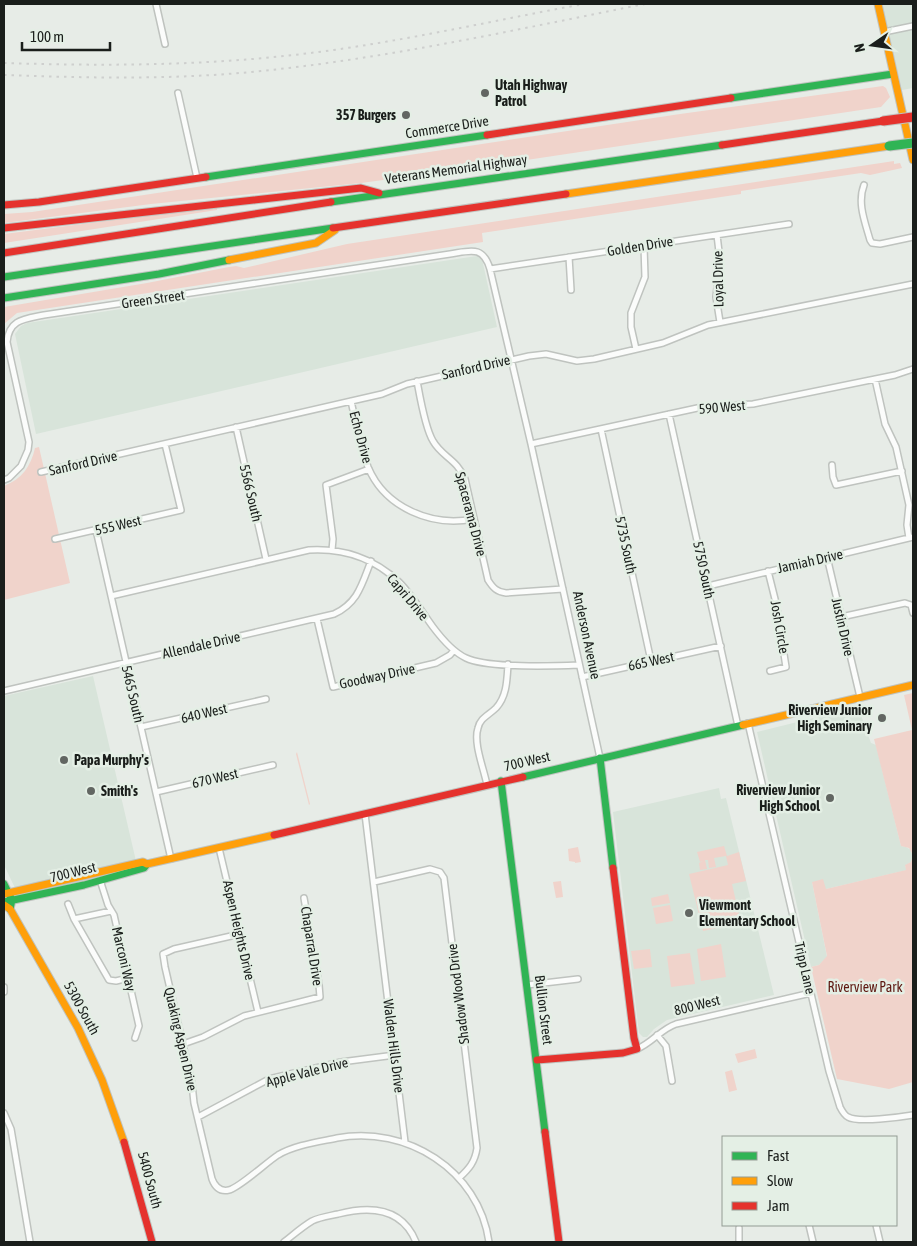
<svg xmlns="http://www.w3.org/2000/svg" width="917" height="1246" viewBox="0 0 917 1246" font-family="'Asap Condensed',sans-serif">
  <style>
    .built { fill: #d8e4da }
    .green { fill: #f0d3cb }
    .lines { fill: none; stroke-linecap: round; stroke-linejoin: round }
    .street-casing { stroke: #bfc3bf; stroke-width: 8 }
    .fast-casing { stroke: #bfc3bf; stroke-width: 9 }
    .slow-casing { stroke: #bfc3bf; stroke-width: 9 }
    .jam-casing { stroke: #bfc3bf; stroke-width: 9 }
    .street { stroke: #fbfcfb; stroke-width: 5 }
    .fast { stroke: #30b455; stroke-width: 7 }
    .slow { stroke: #ff9f0a; stroke-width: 7 }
    .jam { stroke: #e5322d; stroke-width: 7 }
    .rail { stroke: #cecfce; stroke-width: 2; stroke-dasharray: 2.5 5; stroke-linecap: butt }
    .fast-bridge-casing { stroke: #bfc3bf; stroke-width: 11; stroke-linecap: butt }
    .jam-bridge-casing { stroke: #bfc3bf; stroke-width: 11; stroke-linecap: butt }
    .fast-bridge { stroke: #30b455; stroke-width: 9 }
    .jam-bridge { stroke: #e5322d; stroke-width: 9 }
    .poi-dot { fill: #626662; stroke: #e4efe5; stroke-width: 2 }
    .labels { text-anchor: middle; stroke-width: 5; stroke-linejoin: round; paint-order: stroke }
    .poi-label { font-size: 14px; font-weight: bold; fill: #1a1e1b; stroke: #e4efe5; text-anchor: start }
    .street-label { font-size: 14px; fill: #1a1e1b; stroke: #e4efe5 }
    .park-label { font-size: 14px; fill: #5e1811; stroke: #e4efe5 }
  </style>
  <rect width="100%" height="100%" fill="#e7ece7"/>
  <path class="built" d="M882 4H913V88L902 90Z
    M477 256 482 259 497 327 36 434 15 334 21 326 27 323Z
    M93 676 136 861 15 888 4 865V696Z
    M858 707 871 743 876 745 901 846 906 847 911 850 913 857 911 862 905 866 907 870 826 889 812 882 827 957 819 965 811 967 757 732Z
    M719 788 721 799 726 798 774 995 667 1020 654 1029 647 1037H643L639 1033 613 812Z"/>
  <path class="green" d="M883 86 886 88 890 97 881 107 487 166 361 183 151 204 4 223V214L32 212 680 114Z
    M894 161V164L900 163 902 168 870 175 861 173 741 191V194L482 233 483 242 17 313 4 324V307L147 283 229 267 236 266 244 268 347 244Z
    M217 207V210L4 243V234Z
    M39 447 70 583 4 600V486C22 479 31 466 35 448Z
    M913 693V1082L889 1089 837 1079 811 967 819 965 827 956 812 882 823 879 826 889 906 870 905 865 911 862 913 855 909 848 901 846 874 739 912 730 904 695Z
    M297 752 310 804 309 805 296 754Z
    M724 846 727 856 739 852 746 881 732 884 741 923 703 931 689 874 728 865 726 856 714 858 716 867 709 868 708 860H705L707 869 700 870 699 863 703 861 700 862 697 852Z
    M578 847 581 862 575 863V862L569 861 568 849Z
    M561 881 563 897 556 898 553 882Z
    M668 894 670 903 652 906 651 898Z
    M670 905 673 921 656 924 653 908Z
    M721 944 726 977 701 981 697 949Z
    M650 949 652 967 634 969 631 951Z
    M690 953 695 984 671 987 667 956Z
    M755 1049 757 1058 738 1063 735 1054Z
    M732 1070 737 1090 729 1092 725 1072Z"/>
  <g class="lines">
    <defs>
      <path id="street" d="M156 4 165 44
        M884 32 913 26
        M178 93 197 178
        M864 185C857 203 865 222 870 240L872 243 880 244 913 237
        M717 235 720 260 716 297 720 322
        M569 257 571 290
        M490 269 789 224
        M636 349 631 327V313L645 277 644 246
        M875 379 885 424 896 447 909 505 907 525 909 538
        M417 381C420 397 425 428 433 441 442 457 457 459 465 479L488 580C493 588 497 592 506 593L563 589
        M351 401C356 423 360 446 368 467 385 508 432 527 473 519
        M669 414 738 726
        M236 427 266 559
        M601 429 651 661
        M531 444 702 407 753 404 895 375 913 369
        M832 465 833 477 836 485 902 471
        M41 472 382 394 407 384 529 356 546 354 577 361 594 359 663 343 708 325 913 284
        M4 480 9 478 21 466 28 450 29 442 7 342C9 319 25 319 44 315L450 254C470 251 483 245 490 269L531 444 600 758
        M96 530 171 859
        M55 539 181 510 165 444
        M332 550 333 539 326 485 369 469
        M827 557 860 697
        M768 571 776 603 786 667 770 671
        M708 586 913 537
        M111 596 309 550C342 548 374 558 399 582 412 595 422 612 433 627 442 639 453 652 466 658 487 668 554 666 579 665
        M841 617 905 603 911 605 913 613
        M317 619 333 687 436 663 450 655 454 650
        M582 677 721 646
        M4 691 334 614C358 603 362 584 371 561
        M748 723 829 1071 840 1107C842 1111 844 1115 848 1117 858 1123 901 1117 913 1115
        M141 727 266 699
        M487 785C484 769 473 743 478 728 480 718 489 715 496 708 507 696 507 680 508 664
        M156 792 273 765
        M365 814 405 1142
        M219 848 258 1012
        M100 880 108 905 114 915 139 1026 135 1038
        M374 882 430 869 440 872 444 878 477 1148C475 1162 469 1169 459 1178
        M68 904 74 919 109 980 116 981 128 978
        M74 919 111 911
        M240 934 174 949 163 954 165 967 192 1084 194 1103 212 1179C215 1187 220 1192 229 1190 239 1188 267 1162 278 1155 295 1145 318 1142 337 1138 406 1125 479 1170 489 1242
        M527 985 578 979
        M4 987V992
        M657 1035 666 1046 672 1081
        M183 1044 203 1037 244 1016 320 997 319 985 304 898
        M637 1049C652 1043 661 1029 676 1024L811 993
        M4 1113 11 1129 30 1242
        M198 1117 269 1079 341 1062 395 1055
        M809 1225 813 1242
        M876 1225 880 1242
        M739 1228V1242
        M284 1242C293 1235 302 1227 312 1221 320 1217 329 1216 338 1214 369 1206 402 1207 416 1242"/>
      <path id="fast" d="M731 98 893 74
        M206 177 487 135
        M331 202 722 145
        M4 277 333 228
        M4 298 159 274 229 260
        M600 758 613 868
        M523 777 743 725
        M501 781 545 1132
        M4 884 12 900 10 909
        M4 902 84 885 144 868 147 864"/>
      <path id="slow" d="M878 4 913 160
        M566 194 889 146
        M229 260 316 243 335 230
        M743 725 913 685
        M4 894 143 862 147 864 274 835
        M4 905 10 909 78 1028 102 1080 124 1142"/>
      <path id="jam" d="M487 135 731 98
        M722 145 883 121
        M4 205 39 202 206 177
        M4 228 361 188 379 193
        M333 228 566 194
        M4 253 331 202
        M274 835 523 777
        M537 1060 623 1053 637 1049 634 1038 613 868
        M545 1132 559 1242
        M124 1142 152 1242"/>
    </defs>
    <use href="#street" class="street-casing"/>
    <use href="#fast" class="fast-casing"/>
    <use href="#slow" class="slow-casing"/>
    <use href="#jam" class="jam-casing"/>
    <use href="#street" class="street"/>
    <use href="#fast" class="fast"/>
    <use href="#slow" class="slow"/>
    <use href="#jam" class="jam"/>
    <path class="rail" d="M4 63C103 66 202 66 302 54 397 43 490 21 584 4
      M4 75C90 78 175 80 261 71 390 58 518 29 645 4"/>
    <defs>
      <path id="fast-bridge" d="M889 146 913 143"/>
      <path id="jam-bridge" d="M883 121 913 117"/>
    </defs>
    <use href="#fast-bridge" class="fast-bridge-casing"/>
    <use href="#jam-bridge" class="jam-bridge-casing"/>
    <use href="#fast-bridge" class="fast-bridge"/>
    <use href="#jam-bridge" class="jam-bridge"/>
  </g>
  <g class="poi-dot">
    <circle cx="485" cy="93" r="5"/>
    <circle cx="406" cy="115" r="5"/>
    <circle cx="882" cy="718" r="5"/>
    <circle cx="64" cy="760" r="5"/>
    <circle cx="91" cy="791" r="5"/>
    <circle cx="830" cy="798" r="5"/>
    <circle cx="689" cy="913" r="5"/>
  </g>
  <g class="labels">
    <g class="poi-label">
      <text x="495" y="90">Utah Highway<tspan x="495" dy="16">Patrol</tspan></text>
      <text x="396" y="120" text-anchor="end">357 Burgers</text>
      <text x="872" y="715" text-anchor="end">Riverview Junior<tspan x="872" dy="16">High Seminary</tspan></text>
      <text x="74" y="765">Papa Murphy's</text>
      <text x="820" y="795" text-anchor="end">Riverview Junior<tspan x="820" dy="16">High School</tspan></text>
      <text x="101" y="796">Smith's</text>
      <text x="699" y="910">Viewmont<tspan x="699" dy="16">Elementary School</tspan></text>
    </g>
    <g class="street-label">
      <text transform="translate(447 127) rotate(-9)" y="5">Commerce Drive</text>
      <text transform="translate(456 169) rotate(-8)" y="5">Veterans Memorial Highway</text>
      <text transform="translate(640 246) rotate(-9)" y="5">Golden Drive</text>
      <text transform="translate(718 279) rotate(-91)" y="5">Loyal Drive</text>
      <text transform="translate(153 299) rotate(-8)" y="5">Green Street</text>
      <text transform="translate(476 367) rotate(-13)" y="5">Sanford Drive</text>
      <text transform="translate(722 407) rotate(-5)" y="5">590 West</text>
      <text transform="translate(361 437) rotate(75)" y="5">Echo Drive</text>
      <text transform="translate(83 463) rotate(-13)" y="5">Sanford Drive</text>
      <text transform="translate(251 493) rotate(77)" y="5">5566 South</text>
      <text transform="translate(471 514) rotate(75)" y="5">Spacerama Drive</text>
      <text transform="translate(118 525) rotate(-13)" y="5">555 West</text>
      <text transform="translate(626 545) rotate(78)" y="5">5735 South</text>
      <text transform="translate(810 561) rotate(-13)" y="5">Jamiah Drive</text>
      <text transform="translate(704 570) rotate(78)" y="5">5750 South</text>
      <text transform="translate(408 597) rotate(50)" y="5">Capri Drive</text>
      <text transform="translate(780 627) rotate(80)" y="5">Josh Circle</text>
      <text transform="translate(843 627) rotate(77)" y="5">Justin Drive</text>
      <text transform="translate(587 635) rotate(78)" y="5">Anderson Avenue</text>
      <text transform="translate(201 645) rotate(-13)" y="5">Allendale Drive</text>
      <text transform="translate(651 661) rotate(-12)" y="5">665 West</text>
      <text transform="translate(377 676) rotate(-12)" y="5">Goodway Drive</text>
      <text transform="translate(133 694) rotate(77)" y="5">5465 South</text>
      <text transform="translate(204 713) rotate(-13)" y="5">640 West</text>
      <text transform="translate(527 761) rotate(-13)" y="5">700 West</text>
      <text transform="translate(215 778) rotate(-13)" y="5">670 West</text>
      <text transform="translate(73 872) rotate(-14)" y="5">700 West</text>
      <text transform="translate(239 930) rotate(77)" y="5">Aspen Heights Drive</text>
      <text transform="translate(312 946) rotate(81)" y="5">Chaparral Drive</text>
      <text transform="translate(124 959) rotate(77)" y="5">Marconi Way</text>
      <text transform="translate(805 968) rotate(77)" y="5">Tripp Lane</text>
      <text transform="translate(458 994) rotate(-97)" y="5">Shadow Wood Drive</text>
      <text transform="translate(697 1005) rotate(-14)" y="5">800 West</text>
      <text transform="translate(82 1008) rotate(61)" y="5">5300 South</text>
      <text transform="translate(544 1010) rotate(83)" y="5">Bullion Street</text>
      <text transform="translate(181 1039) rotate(77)" y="5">Quaking Aspen Drive</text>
      <text transform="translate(394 1046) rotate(83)" y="5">Walden Hills Drive</text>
      <text transform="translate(307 1072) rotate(-14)" y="5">Apple Vale Drive</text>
      <text transform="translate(150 1180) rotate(75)" y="5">5400 South</text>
    </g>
    <g class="park-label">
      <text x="865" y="992">Riverview Park</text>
    </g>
  </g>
  <rect width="917" height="1246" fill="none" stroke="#1a1e1b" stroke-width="10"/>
  <rect x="722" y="1136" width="175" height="90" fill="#e4efe5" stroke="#939b94"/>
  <rect x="732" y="1152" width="25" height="8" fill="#30b455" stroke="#939b94"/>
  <text x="767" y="1161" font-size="15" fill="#1a1e1b">Fast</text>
  <rect x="732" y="1177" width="25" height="8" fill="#ff9f0a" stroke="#939b94"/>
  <text x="767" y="1186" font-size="15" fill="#1a1e1b">Slow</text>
  <rect x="732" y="1202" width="25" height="8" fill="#e5322d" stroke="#939b94"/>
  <text x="767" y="1211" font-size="15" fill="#1a1e1b">Jam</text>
  <g transform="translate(872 45) rotate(257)" stroke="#e4efe5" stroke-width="4" paint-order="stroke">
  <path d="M0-4L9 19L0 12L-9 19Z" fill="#1a1e1b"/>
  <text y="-8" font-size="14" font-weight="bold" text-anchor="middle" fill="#1a1e1b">N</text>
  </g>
  <path d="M22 42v8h88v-8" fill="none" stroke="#1a1e1b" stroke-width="2.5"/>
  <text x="30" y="42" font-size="15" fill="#1a1e1b" stroke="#e4efe5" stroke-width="4" paint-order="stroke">100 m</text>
</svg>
